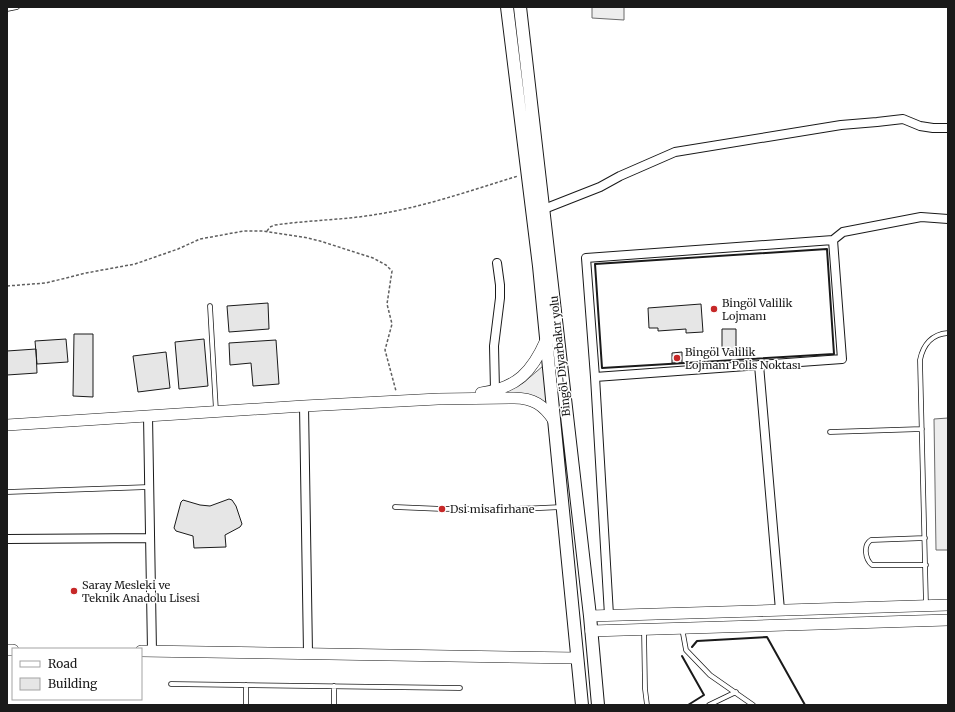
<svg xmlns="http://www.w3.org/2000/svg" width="955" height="712" viewBox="0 0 955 712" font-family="Merriweather,serif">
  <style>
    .built { fill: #ededed; stroke: #6a6a6a }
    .building { fill: #e6e6e6; stroke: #1a1a1a }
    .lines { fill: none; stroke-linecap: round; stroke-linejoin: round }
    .lane-casing { stroke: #1a1a1a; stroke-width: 5.5 }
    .street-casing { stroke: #1a1a1a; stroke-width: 10 }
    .secondary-casing { stroke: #1a1a1a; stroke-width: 12 }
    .primary-casing { stroke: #1a1a1a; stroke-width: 14 }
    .path { stroke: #5f5f5f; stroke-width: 1.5; stroke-dasharray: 3 2; stroke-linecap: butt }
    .lane { stroke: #fff; stroke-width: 4 }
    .street { stroke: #fff; stroke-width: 8 }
    .secondary { stroke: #fff; stroke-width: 11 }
    .primary { stroke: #fff; stroke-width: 12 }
    .wall { stroke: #1a1a1a; stroke-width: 2 }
    .poi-dot { fill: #c62828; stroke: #fff; stroke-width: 1.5 }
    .labels { text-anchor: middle; stroke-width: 3; stroke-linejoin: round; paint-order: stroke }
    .poi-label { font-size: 11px; fill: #1a1a1a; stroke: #fff; text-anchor: start }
    .street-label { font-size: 11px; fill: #1a1a1a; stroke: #fff }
  </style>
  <rect width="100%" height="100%" fill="#fff"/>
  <path class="built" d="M592 7H624V20L592 18Z
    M543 366 547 404 536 397 493 395 513 388 523 383Z
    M948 418V550H936L934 419Z"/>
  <path class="building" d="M268 303 269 329 229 332 227 306Z
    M701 304 703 332 686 333V329L658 331V328H649L648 308Z
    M722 329H736V350H722Z
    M74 334H93V397L73 396Z
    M66 339 68 362 37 364 35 341Z
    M204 339 208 386 179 389 175 342Z
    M276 340 279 384 253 386 251 363 230 365 229 343Z
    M36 349 37 373 7 375V351Z
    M166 352 170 388 138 392 133 356Z
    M682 352V363H672V353Z
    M229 499 232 500 236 506 242 524 240 527 225 535 226 547 194 548 193 536 176 531 174 528 181 502 183 500 200 505 210 506Z"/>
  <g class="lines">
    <defs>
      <path id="lane" d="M7 9 17 7
        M210 306 216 411
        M830 432 922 429
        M7 492 149 487
        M395 507C451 510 506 510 562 507
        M925 538 871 540C863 545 865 559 872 565H926
        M926 605 920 360C923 345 932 334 948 333
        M682 628 686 650 710 675 753 705
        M644 630 645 689 647 705
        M171 684 460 688
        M334 686V705
        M246 705V685
        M709 705 736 692"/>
      <path id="street" d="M544 209 600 187 620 176 675 152 841 125 877 122 903 119 920 126 933 128H948
        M759 365 780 610
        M595 377 842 359 833 240
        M495 390 494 346 500 298V285L497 263
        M304 406 308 653
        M148 416 152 651
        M7 539 150 538
        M609 615 595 377 586 258 833 240 843 232 921 217 948 219"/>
      <path id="secondary" d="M481 393C517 388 532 372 546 340
        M7 425 304 406 438 399 514 398C533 398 544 405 554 421
        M590 616 948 605
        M591 631 948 620
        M7 650H13
        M141 651 577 658"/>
      <path id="primary" d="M507 7 539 266 582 705
        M520 7 590 616 598 705"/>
    </defs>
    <use href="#lane" class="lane-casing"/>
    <use href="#street" class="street-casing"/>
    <use href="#secondary" class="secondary-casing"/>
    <use href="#primary" class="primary-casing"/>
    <path class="path" d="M267 231 270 227 275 225C310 220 345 220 379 214 427 206 472 190 518 176
      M7 286 46 283 86 273 135 264 178 249 200 239 244 231H263L308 238 320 241 373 258 386 265 392 271 387 304 392 324 385 350 396 391"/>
    <use href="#lane" class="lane"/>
    <use href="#street" class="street"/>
    <use href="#secondary" class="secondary"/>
    <use href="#primary" class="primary"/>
    <path class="wall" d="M827 249 834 354 602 368 595 264Z
      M692 647 697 641 767 637 805 705
      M682 656 704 695 688 705"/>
  </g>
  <g class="poi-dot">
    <circle cx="714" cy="309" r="4"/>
    <circle cx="677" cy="358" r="4"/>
    <circle cx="442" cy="509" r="4"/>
    <circle cx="74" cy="591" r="4"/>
  </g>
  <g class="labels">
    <g class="poi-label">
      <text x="722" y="307">Bingöl Valilik<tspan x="722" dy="13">Lojmanı</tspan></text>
      <text x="685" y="356">Bingöl Valilik<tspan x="685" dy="13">Lojmanı Polis Noktası</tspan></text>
      <text x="450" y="513">Dsi misafirhane</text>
      <text x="82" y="589">Saray Mesleki ve<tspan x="82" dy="13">Teknik Anadolu Lisesi</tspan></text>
    </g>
    <g class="street-label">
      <text transform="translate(560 356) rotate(-96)" y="4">Bingöl-Diyarbakır yolu</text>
    </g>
  </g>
  <rect width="955" height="712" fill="none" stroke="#1a1a1a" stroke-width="16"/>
  <rect x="12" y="648" width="130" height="52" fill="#ffffff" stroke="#a3a3a3"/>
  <rect x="20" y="661" width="20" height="6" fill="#ffffff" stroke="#a3a3a3"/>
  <text x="48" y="668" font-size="12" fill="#1a1a1a">Road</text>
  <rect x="20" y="678" width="20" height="12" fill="#e6e6e6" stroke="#a3a3a3"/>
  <text x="48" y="688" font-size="12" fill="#1a1a1a">Building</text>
</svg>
